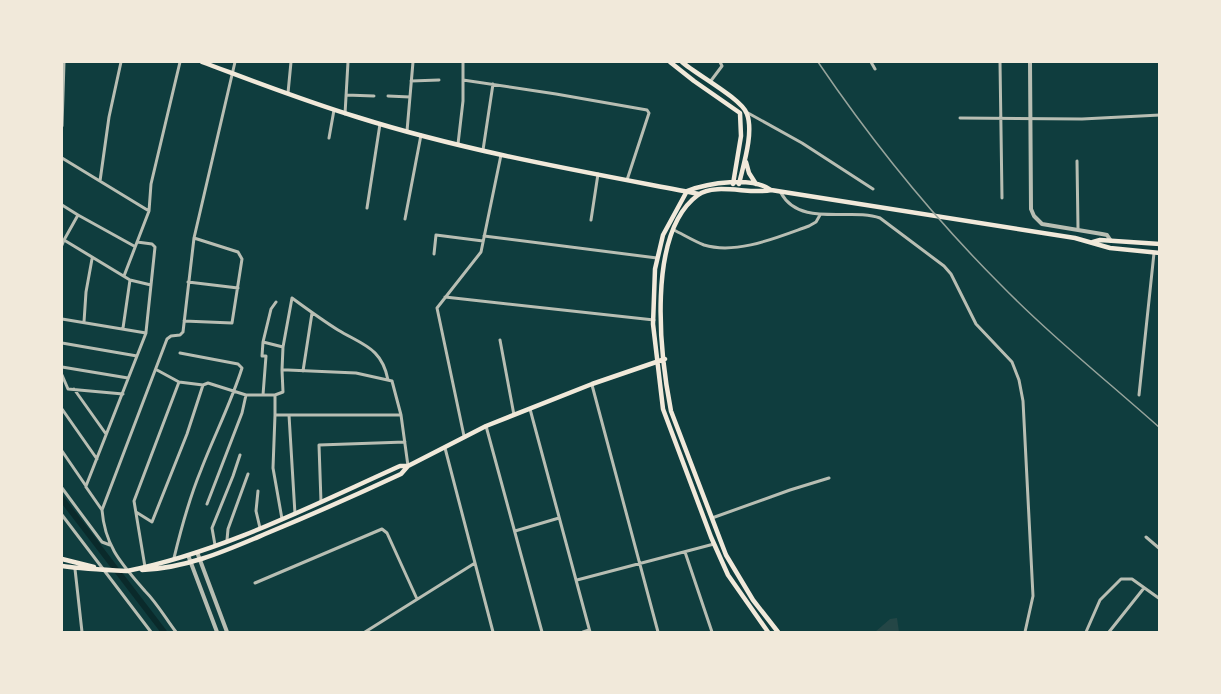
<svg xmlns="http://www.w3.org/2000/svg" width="1221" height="694" viewBox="0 0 1221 694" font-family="'Fira Sans',sans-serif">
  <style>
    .green { fill: #244646 }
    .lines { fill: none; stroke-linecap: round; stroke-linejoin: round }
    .canal { stroke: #0a2a2b; stroke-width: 6 }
    .minor { stroke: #b8beb3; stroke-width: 3 }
    .tertiary { stroke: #b8beb3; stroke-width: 4 }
    .secondary { stroke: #f1e9da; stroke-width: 4.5 }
    .primary { stroke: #f1e9da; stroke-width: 4.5 }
    .rail { stroke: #97a49c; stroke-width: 1.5 }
  </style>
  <rect width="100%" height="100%" fill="#0f3d3e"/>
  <path class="green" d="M897 618 899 632H875L890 619Z"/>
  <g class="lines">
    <path class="canal" d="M62 499 164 632"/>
    <path class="minor" d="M871 62 875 69
      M1000 62 1002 198
      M463 80 556 94 647 110 649 113 627 180
      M411 81 439 80
      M710 82 722 66 720 62
      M288 93 291 62
      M346 95 374 96
      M388 96 410 97
      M748 113 802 143 873 189
      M345 114 348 62
      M960 118 1082 119 1160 115
      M62 126 64 62
      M407 131 413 62
      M329 138 334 110
      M458 144 463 101V62
      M483 150 493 84
      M62 158 149 211 124 276
      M1077 161 1078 228
      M100 181 109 117 121 62
      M781 193C800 228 852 207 880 218L944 266 951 274 976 324 1012 362 1019 380 1023 401 1033 596 1025 632
      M62 205 78 215 64 240
      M367 208 380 124
      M149 211 151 184 180 62
      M78 215 134 246
      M405 219 421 135
      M591 220 598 174
      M674 230C684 235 694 241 704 245 737 255 778 237 809 226L816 222 820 215
      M484 236 657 258
      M137 242 152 244 155 247 151 285
      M62 245 64 240 130 280
      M434 254 436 235 483 241
      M188 282 238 288
      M445 297 654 320
      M62 319 146 333 86 486 62 451
      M184 321 232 323 242 259 238 252 194 238
      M84 322 86 292 92 259
      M123 328 130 280 151 285 146 332
      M500 340 514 415
      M263 342 271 309 276 302
      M62 343 137 356
      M283 347 292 298C307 309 322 320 338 330 363 345 382 348 388 380
      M62 367 128 378
      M157 370 179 382
      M303 371 312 313
      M62 375 68 389 123 394
      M203 385 208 383 246 395H275
      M592 385 658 632
      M74 389 106 434
      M263 395 266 356H262L263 342 283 347 282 370
      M1139 395 1154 253
      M62 409 97 459
      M530 409 590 632
      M275 415V395L283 392 282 370H288L356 373 392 381 401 415
      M289 415 295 514
      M486 426 542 632
      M464 436 437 308 481 252 501 155
      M445 448 493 632
      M86 487 102 510
      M62 488 102 542 110 545
      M258 491 256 511 260 528
      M321 502 319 445 405 442
      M207 504 242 413 246 395
      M136 512 152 522 187 434 203 385 179 382 134 501 145 567
      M62 515 151 632
      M712 518 790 490 829 478
      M282 519 273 468 275 415H401L408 466
      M515 531 559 518
      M1146 537 1160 549
      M227 540 228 529 248 474
      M215 545 212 528 233 476 240 455
      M685 552 712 632
      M174 558C181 529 189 499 201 470 214 436 231 403 242 368L238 364 180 353
      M75 569 82 632
      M577 580 714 544
      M255 583 382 529 387 533 417 599
      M176 632C166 619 157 603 145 591 122 564 105 547 102 510L167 339 171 336 180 335 183 332 194 238 235 62
      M365 632 475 563
      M583 632 589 630
      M1086 632 1100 600 1121 579H1132L1160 599
      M1109 632 1144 588"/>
    <path class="tertiary" d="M1030 62 1031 209 1034 216 1042 224 1102 234 1107 235 1111 241
      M197 552 227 632
      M188 555 217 632"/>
    <path class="secondary" d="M202 62C253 81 304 101 357 117 468 152 585 172 699 194"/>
    <path class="primary" d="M670 62 694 81 740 113 741 136 733 184
      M682 62C697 75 742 99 747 114 754 133 743 166 739 184
      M746 162 749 173 756 184
      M1093 242 1100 240 1160 244
      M62 559 94 567
      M62 566C83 569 106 570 128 571
      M142 570C187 568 225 551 265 534 311 515 356 495 401 474L408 466
      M127 571C222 552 311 506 400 466H408L486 426 592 384 665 359
      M768 632 728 575 711 537 663 409 653 324 655 269 663 235 687 191C708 183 752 176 771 190
      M778 632 753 600 726 555 671 411C660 355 646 233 698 195 715 182 751 195 771 190L1075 238 1110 248 1160 253"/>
    <path class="rail" d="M818 62C871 140 933 217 1000 284 1050 335 1106 380 1160 428"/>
  </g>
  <rect width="1221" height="694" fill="none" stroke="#f1e9da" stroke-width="126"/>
</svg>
